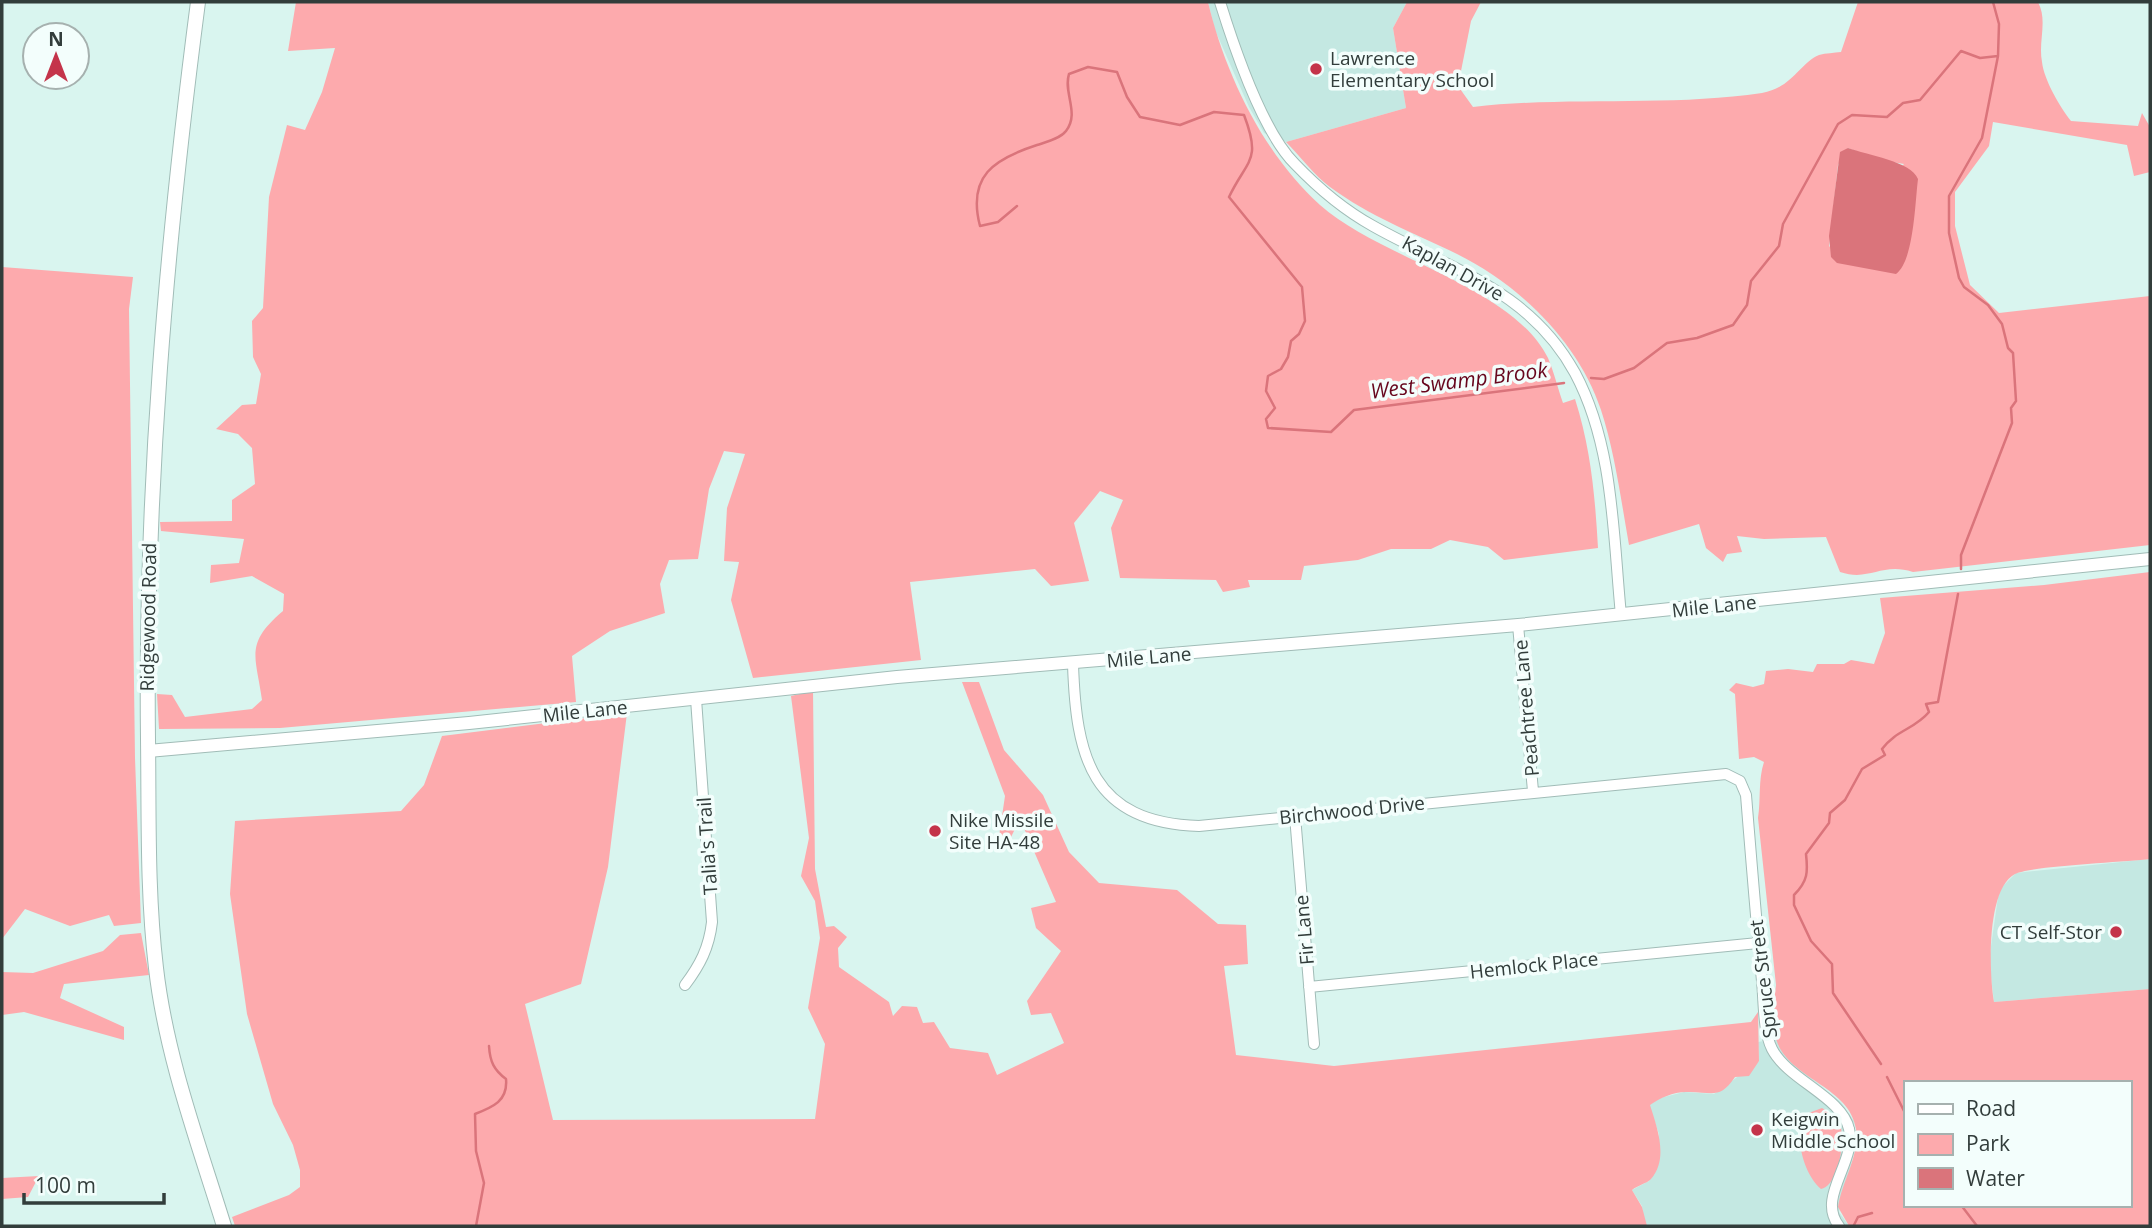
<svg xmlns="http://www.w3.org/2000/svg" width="2152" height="1228" viewBox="0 0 2152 1228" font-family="'Open Sans',sans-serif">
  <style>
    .built { fill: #c4e8e2 }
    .green { fill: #fdaaad; fill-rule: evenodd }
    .water { fill: #da747b }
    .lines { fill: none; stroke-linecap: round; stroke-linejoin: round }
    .stream { stroke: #da747b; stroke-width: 2.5 }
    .minor-casing { stroke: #a1bcb7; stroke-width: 12 }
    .tertiary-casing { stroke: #a1bcb7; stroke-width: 14 }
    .secondary-casing { stroke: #a1bcb7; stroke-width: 16 }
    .minor { stroke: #fff; stroke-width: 10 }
    .tertiary { stroke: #fff; stroke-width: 12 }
    .secondary { stroke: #fff; stroke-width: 14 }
    .poi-dot { fill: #c4344a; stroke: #f3fefc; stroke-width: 2.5 }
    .labels { text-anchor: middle; stroke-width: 7; stroke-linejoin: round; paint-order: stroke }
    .poi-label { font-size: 19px; fill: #323d3b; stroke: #f3fefc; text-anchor: start }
    .street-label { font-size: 19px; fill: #323d3b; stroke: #f3fefc }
    .water-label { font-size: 21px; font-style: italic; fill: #67061d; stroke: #f3fefc }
  </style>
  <rect width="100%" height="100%" fill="#d9f5ef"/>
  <path class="built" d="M1208 2H1407L1393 28 1406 108 1286 142 1264 133 1249 107 1215 30Z
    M2150 859V989L1994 1002 1989 960 1999 890 2016 873Z
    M1776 1039 1789 1060 1841 1102 1854 1121 1856 1145 1839 1212 1849 1226 1644 1224 1642 1206 1632 1190 1649 1181 1659 1134 1649 1105 1660 1098 1684 1092 1714 1094 1759 1061 1758 1042Z"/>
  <path class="green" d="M296 2H1208C1225 74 1264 155 1320 205 1379 258 1512 286 1548 358 1554 372 1558 389 1563 403L1575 399C1591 449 1595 496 1598 548L1504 560 1488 547 1450 540 1431 549H1391L1358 560 1304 566 1301 580H1248L1250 587 1223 592 1216 580 1120 578 1111 528 1123 500 1100 491 1074 523 1089 581 1051 586 1035 569 910 582 921 660 753 678 731 600 739 562 724 561 727 508 745 454 724 451 709 489 698 559 669 560 660 584 665 613 610 631 572 656 576 702 280 728 159 729 157 694 172 695 185 717 252 709 262 700C256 656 244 644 283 611L284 594 252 576 210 583 211 565 239 563 244 539 161 531 160 522 232 521V500L255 484 252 448 238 434 216 429 242 405 256 404 261 374 253 357 252 321 263 308 269 197 287 125 305 130 322 92 335 48 288 51Z
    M1407 2H1481L1471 21 1458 86 1473 107C1568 96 1668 107 1762 93 1792 88 1800 63 1819 55 1826 53 1834 53 1841 52L1858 2H2038C2048 21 2038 41 2042 62 2044 80 2060 107 2071 121L2138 126 2142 113 2150 127V172L2134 176 2127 145 1993 122 1989 146 1955 192V226L1970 285 1999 313 2150 296V545L1913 572C1881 562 1870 582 1840 572L1826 537 1764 539 1737 536 1742 552 1727 554 1723 562 1706 548 1699 524 1629 545C1621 500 1615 453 1601 410 1579 343 1520 285 1457 254 1414 233 1369 216 1330 187 1314 175 1300 156 1286 142L1406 108 1393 28ZM1848 148 1880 160 1904 164 1829 247 1838 165Z
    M2 267 133 277 129 309 135 758 141 923 114 926 109 915 70 926 25 909 2 939Z
    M2150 572V859C2126 862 2030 866 2015 874 1986 889 1989 973 1994 1002L2150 989V1226H1849L1838 1207C1842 1181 1860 1155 1856 1129 1850 1086 1788 1079 1776 1039 1771 1021 1774 1003 1776 985L1758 818C1761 799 1758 780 1764 762L1754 757 1739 759 1735 694 1729 690 1736 683 1753 687 1764 684 1766 671 1788 669 1813 672 1817 664H1844L1851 660 1874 664 1885 633 1880 598 2044 585ZM1905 1083H2129V1205H1905Z
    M962 682H979L1004 750 1043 795 1069 852 1099 883 1177 890 1218 924 1246 925 1248 964 1224 966 1236 1055 1334 1066 1751 1022 1758 1012 1759 1061 1749 1076 1735 1077C1719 1101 1711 1091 1686 1092 1673 1092 1660 1098 1650 1105 1657 1127 1669 1159 1651 1179 1646 1184 1638 1185 1632 1190L1642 1207 1647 1226H235L232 1217 289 1195 300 1187V1170L293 1145 273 1104 247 1014 230 894 235 821 401 811 424 785 442 736 627 713 608 867 581 984 525 1004 553 1120 815 1119 825 1044 808 1008 820 938 815 901 801 876 809 838 791 696 813 691 815 869 826 927 834 926 847 937 838 948 839 967 889 1002 893 1016 902 1006 917 1007 923 1023 934 1022 950 1048 988 1053 997 1075 1064 1043 1051 1013 1031 1015 1027 1001 1061 951 1036 928 1031 908 1056 902 1020 819 1007 845 998 843 1005 796Z
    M141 933 149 975 64 984 60 998 124 1027V1040L24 1012 2 1015V972L33 973 103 951 120 935Z
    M1822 1108 1838 1118C1847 1134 1840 1185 1821 1189 1804 1175 1792 1134 1806 1114Z
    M39 1176 28 1197 2 1199V1178Z"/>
  <path class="water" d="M1848 148C1867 155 1911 161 1918 179 1915 202 1914 261 1896 274L1837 263 1831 257 1829 236 1840 152Z"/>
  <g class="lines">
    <path class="stream" d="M1017 206 998 222 980 226C967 176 994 159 1037 145 1046 142 1060 139 1066 131 1080 113 1063 93 1069 74L1088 67 1117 72 1127 97 1140 117 1180 125 1214 112 1244 115C1262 162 1247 159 1229 197L1302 287 1305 321 1299 334 1291 341 1288 357 1281 369 1268 376 1266 391 1275 408 1266 419 1268 428 1331 432 1354 410 1564 383
      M1591 378 1604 379 1634 368 1667 343 1697 338 1733 325 1747 305 1751 281 1779 246 1783 224 1838 124 1852 115 1887 117 1903 103 1920 100 1961 51 1980 58 1998 56
      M1961 569V555L2012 423 2011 408 2016 401 2013 353 2008 348 2002 324 1988 305 1964 287 1959 278 1949 233V196L1982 138 1998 56 1999 24 1993 2
      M1881 1064 1833 993 1832 964 1811 941 1794 905V895C1808 881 1808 872 1806 854L1829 823 1830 813 1845 800 1862 769 1885 755 1882 749C1896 730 1915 729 1929 712L1926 704 1938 702 1958 594
      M1887 1077 1905 1113
      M1961 1205 1977 1226
      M1854 1225 1858 1217 1872 1213
      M476 1226 484 1183 476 1151 475 1114C493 1107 508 1101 506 1079 494 1070 490 1062 489 1046"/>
    <defs>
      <path id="minor" d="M1220 2C1234 47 1262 131 1295 164 1318 188 1344 210 1373 226 1449 269 1529 289 1575 373 1614 446 1613 535 1621 615
        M1518 625 1533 791
        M1073 664C1076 756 1091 823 1199 826L1726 774 1740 781 1746 795C1751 857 1756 919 1762 981 1764 1002 1763 1031 1772 1049 1788 1080 1842 1097 1849 1129 1857 1162 1816 1197 1839 1226
        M1295 816 1314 1044
        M685 985C700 965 709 948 712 922L696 699
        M1309 987 1758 943"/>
      <path id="tertiary" d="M148 751 469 723 897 677 1518 625 2150 559"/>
      <path id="secondary" d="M198 2C166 247 145 491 148 739 149 815 147 892 156 968 166 1056 198 1142 224 1226"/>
    </defs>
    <use href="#minor" class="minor-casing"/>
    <use href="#tertiary" class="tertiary-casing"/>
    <use href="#secondary" class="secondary-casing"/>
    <use href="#minor" class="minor"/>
    <use href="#tertiary" class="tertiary"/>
    <use href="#secondary" class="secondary"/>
  </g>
  <g class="poi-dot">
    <circle cx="1316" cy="69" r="7"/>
    <circle cx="935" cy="831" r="7"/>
    <circle cx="2116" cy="932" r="7"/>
    <circle cx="1757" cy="1130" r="7"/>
  </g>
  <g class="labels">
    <g class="poi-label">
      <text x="1330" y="65">Lawrence<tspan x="1330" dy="22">Elementary School</tspan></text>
      <text x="949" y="827">Nike Missile<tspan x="949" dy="22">Site HA-48</tspan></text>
      <text x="2102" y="939" text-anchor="end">CT Self-Stor</text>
      <text x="1771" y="1126">Keigwin<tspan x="1771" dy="22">Middle School</tspan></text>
    </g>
    <g class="street-label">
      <text transform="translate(1453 268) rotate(29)" y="7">Kaplan Drive</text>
      <text transform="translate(1714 606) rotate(-6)" y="7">Mile Lane</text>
      <text transform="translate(148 617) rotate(-89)" y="7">Ridgewood Road</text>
      <text transform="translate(1149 657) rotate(-5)" y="7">Mile Lane</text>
      <text transform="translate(1526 708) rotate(-95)" y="7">Peachtree Lane</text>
      <text transform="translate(585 711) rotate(-6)" y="7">Mile Lane</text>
      <text transform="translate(1352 810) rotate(-6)" y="7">Birchwood Drive</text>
      <text transform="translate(707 846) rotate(-94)" y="7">Talia's Trail</text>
      <text transform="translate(1304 930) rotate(-95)" y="7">Fir Lane</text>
      <text transform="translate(1534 965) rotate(-6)" y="7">Hemlock Place</text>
      <text transform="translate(1763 979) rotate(-97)" y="7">Spruce Street</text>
    </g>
    <g class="water-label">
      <text transform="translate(1459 381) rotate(-7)" y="7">West Swamp Brook</text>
    </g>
  </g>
  <rect width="2152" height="1228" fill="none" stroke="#323d3b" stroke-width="7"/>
  <rect x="1904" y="1081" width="228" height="126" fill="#f3fefc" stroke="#a6b1af" stroke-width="2"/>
  <rect x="1918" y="1104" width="35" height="10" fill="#ffffff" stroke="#a6b1af" stroke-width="2"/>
  <text x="1966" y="1116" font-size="21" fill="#323d3b">Road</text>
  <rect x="1918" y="1134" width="35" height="21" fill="#fdaaad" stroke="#a6b1af" stroke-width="2"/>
  <text x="1966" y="1151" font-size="21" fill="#323d3b">Park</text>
  <rect x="1918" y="1168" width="35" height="21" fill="#da747b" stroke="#a6b1af" stroke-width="2"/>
  <text x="1966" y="1186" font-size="21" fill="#323d3b">Water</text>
  <g transform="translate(56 56)"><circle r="33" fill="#f3fefc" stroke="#a6b1af" stroke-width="2"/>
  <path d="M0-5L12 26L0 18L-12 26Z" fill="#c4344a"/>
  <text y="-10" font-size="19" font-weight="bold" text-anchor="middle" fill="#323d3b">N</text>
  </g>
  <path d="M24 1193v10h140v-10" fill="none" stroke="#323d3b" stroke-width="3.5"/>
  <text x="35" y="1193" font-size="21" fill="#323d3b" stroke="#f3fefc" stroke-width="5" paint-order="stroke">100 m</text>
</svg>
